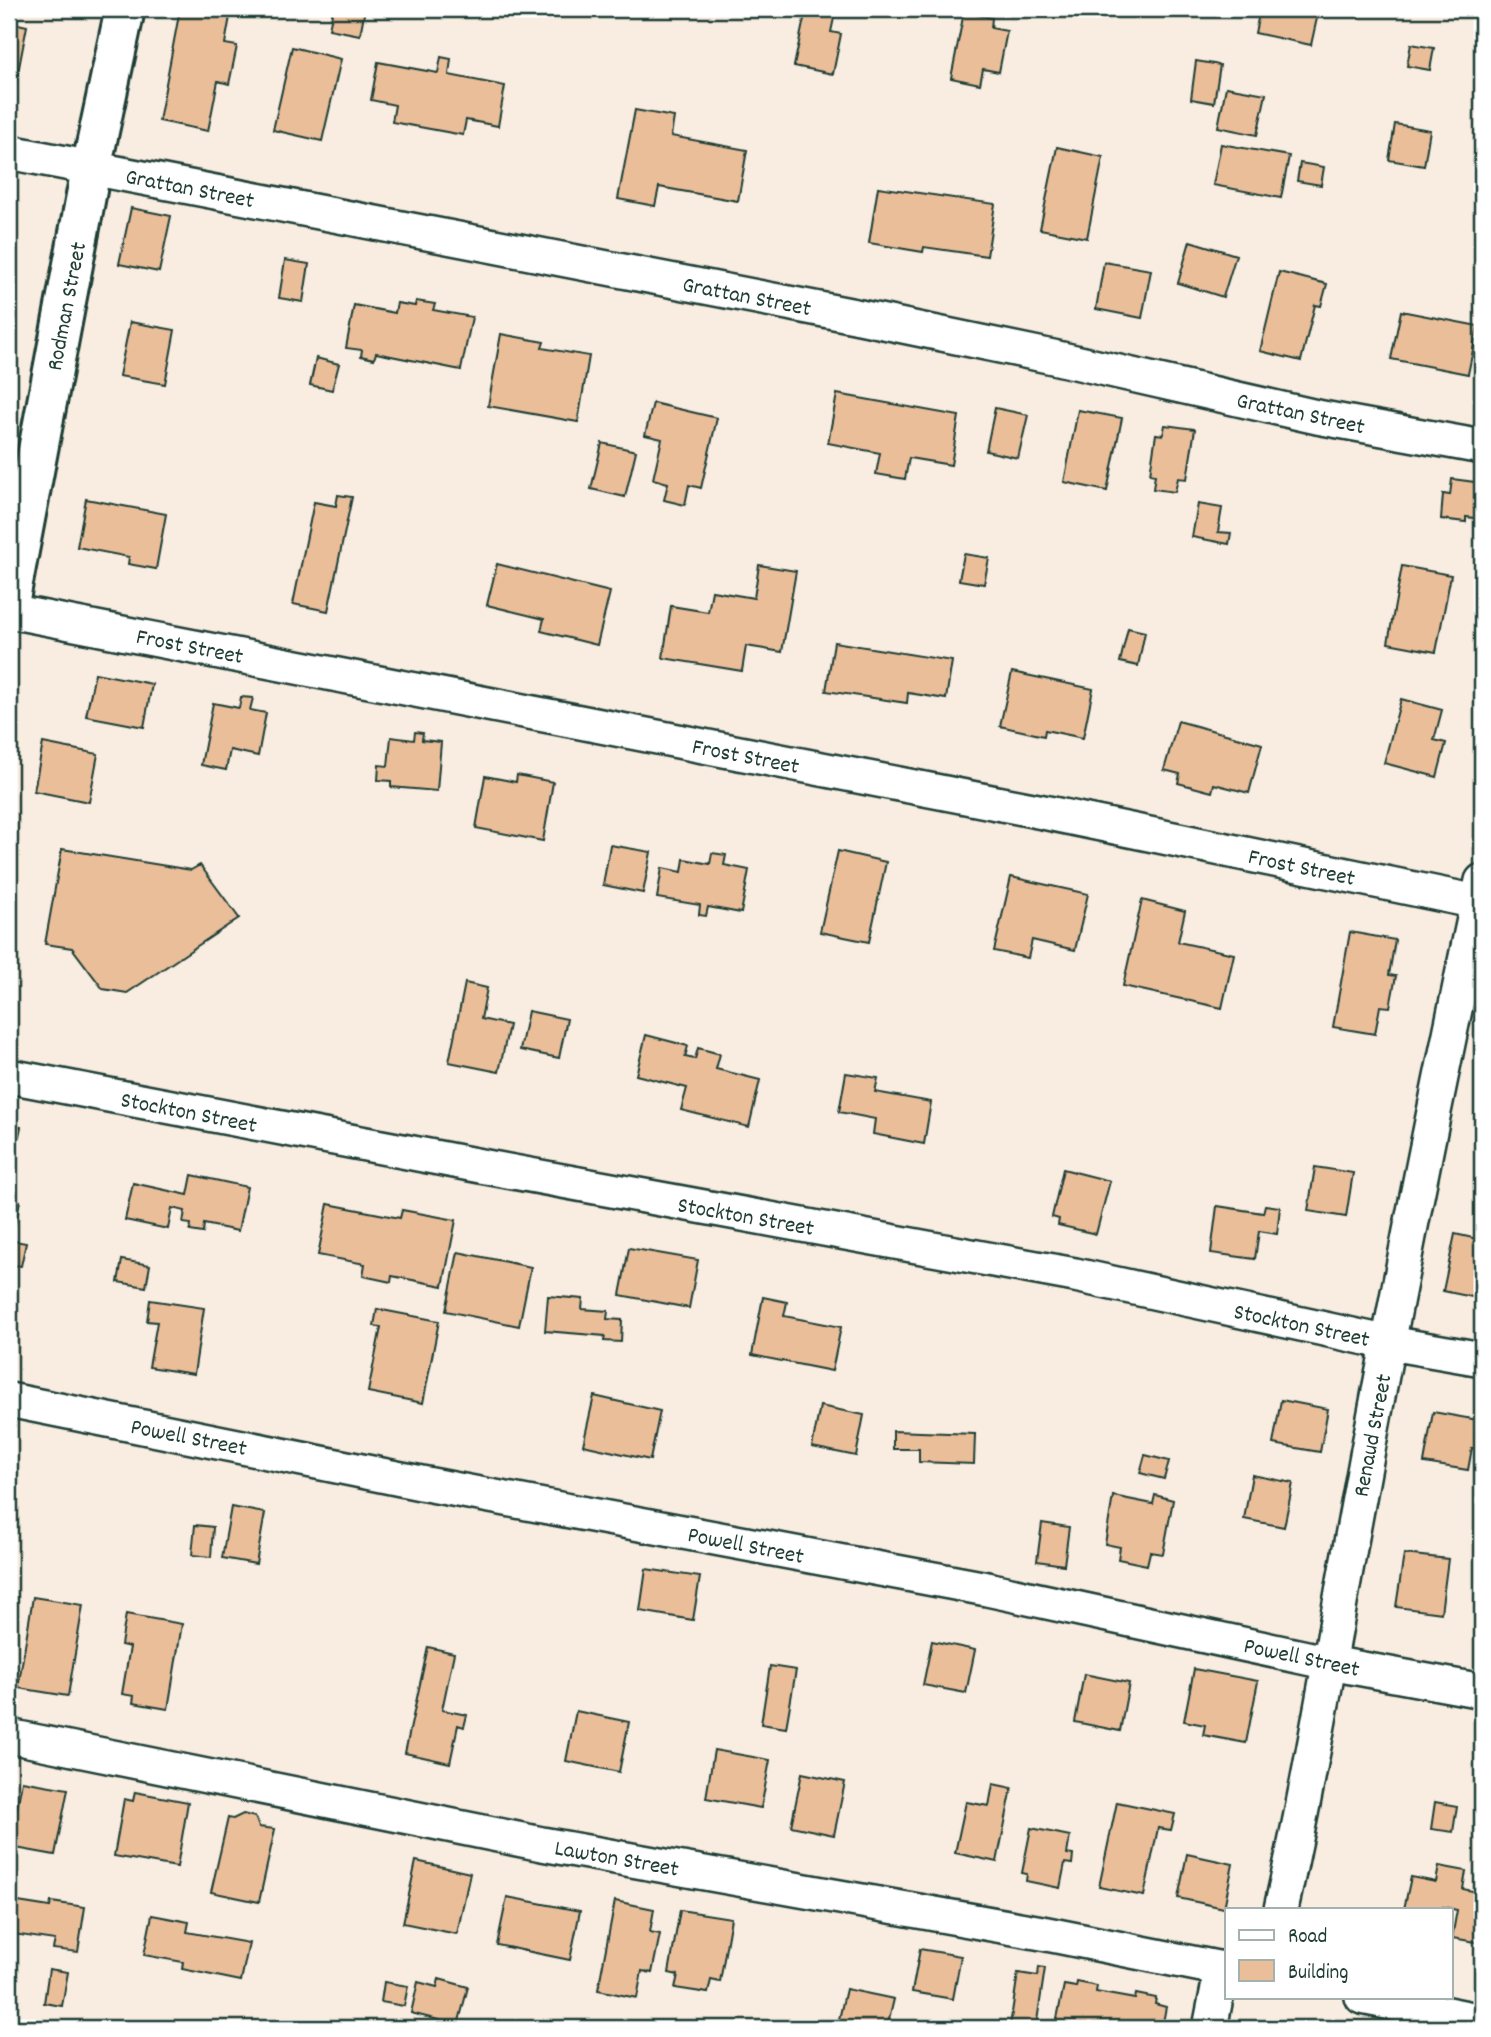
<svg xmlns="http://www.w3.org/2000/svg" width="1491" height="2037" viewBox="0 0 1491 2037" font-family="Dekko,sans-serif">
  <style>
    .building { fill: #ebbe9a; stroke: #1f3d34; stroke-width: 2 }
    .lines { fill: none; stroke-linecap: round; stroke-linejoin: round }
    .minor-casing { stroke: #1f3d34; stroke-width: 38 }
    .tertiary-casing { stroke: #1f3d34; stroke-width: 44 }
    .minor { stroke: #fff; stroke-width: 33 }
    .tertiary { stroke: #fff; stroke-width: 38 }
    .labels { text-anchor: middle; stroke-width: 6; stroke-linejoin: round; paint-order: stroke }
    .street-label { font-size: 23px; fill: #1f3d34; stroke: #fff }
  </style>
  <rect width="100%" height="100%" fill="#f9ece1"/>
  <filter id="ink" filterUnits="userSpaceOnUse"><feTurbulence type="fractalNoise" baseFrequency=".0143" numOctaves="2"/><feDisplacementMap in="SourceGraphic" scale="14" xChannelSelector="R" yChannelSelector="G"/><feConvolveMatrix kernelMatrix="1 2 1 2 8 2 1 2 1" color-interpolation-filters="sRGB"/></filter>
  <g filter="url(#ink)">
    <path class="building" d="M180 9H216L231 11 225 44 237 46 229 84 218 81 208 131 159 121Z
      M333 9H365L360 35 329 29Z
      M806 9H836L831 32 841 34 833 74 794 66Z
      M1260 9H1319L1311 45 1255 33Z
      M964 12 992 18 991 28 1007 31 999 72 983 69 980 84 951 78Z
      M9 22 27 26 16 83 9 81Z
      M1411 44 1434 48 1430 70 1407 66Z
      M292 47 341 59 322 141 273 130Z
      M441 57 451 59 449 75 505 86 498 126 466 120 463 135 392 122 395 105 371 100 378 62 438 73Z
      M1196 61 1220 65 1214 103 1191 99Z
      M1226 87 1266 94 1257 135 1218 127Z
      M635 110 674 117 671 136 747 150 738 201 659 187 655 206 618 199Z
      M1395 124 1430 130 1424 166 1389 160Z
      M1221 144 1289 156 1281 198 1213 185Z
      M1057 147 1103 157 1087 238 1040 229Z
      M1300 163 1324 167 1321 185 1297 181Z
      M878 187 995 204 987 256 924 247 923 252 869 243Z
      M131 208 171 216 159 272 119 264Z
      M1190 241 1236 255 1223 297 1178 283Z
      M285 260 309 264 303 302 279 298Z
      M1104 262 1151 270 1142 318 1096 309Z
      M1279 272 1327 284 1321 306 1315 305 1301 361 1260 351Z
      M416 301 435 304 433 310 472 317 461 370 376 353 374 359 361 356 362 350 346 348 354 305 395 313 397 303 415 306Z
      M1401 311 1478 326 1468 374 1391 359Z
      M130 322 175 330 165 384 119 376Z
      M501 334 544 342 542 348 589 356 578 422 488 406Z
      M316 358 339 364 332 390 310 385Z
      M837 394 959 416 951 465 909 458 905 479 876 474 880 453 828 443Z
      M653 403 717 418 701 488 689 485 685 505 664 500 668 483 653 479 662 439 645 435Z
      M995 408 1028 415 1018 458 986 451Z
      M1078 410 1122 418 1107 491 1064 482Z
      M1165 425 1195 429 1187 479 1178 478 1175 492 1153 489 1155 475 1150 474 1156 434 1163 435Z
      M602 443 636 451 625 497 591 489Z
      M1452 479 1482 483V519L1466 517V522L1441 519 1443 494 1450 495Z
      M338 495 352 497 328 611 293 604 314 502 336 506Z
      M86 499 166 514 156 569 128 564 129 557 77 547Z
      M1198 504 1222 508 1218 532 1231 533 1229 544 1192 537Z
      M964 554 989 558 984 584 959 580Z
      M497 564 610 592 597 645 541 631 544 619 487 605Z
      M759 565 796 571 782 652 746 646 742 671 663 658 671 606 708 612 712 591 754 598Z
      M1402 566 1451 575 1436 652 1388 643Z
      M1128 628 1145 632 1138 666 1120 662Z
      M834 642 952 661 946 699 908 693 907 703 826 691Z
      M1012 672 1093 689 1083 738 1045 730 1044 736 1000 726Z
      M95 673 152 684 144 727 86 716Z
      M241 697 253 698 250 710 266 713 258 756 230 750 226 770 201 765 213 703 239 708Z
      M1401 699 1442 710 1434 740 1446 743 1437 777 1384 763Z
      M1178 721 1262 744 1249 793 1214 784 1212 792 1178 783 1180 774 1164 770Z
      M415 732 423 733 422 740 441 742 437 791 391 787V781L378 780 379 765 388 766 391 737 414 740Z
      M43 743 98 754 89 802 34 791Z
      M517 775 553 782 543 841 476 828 485 776 516 782Z
      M610 845 651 852 643 893 603 885Z
      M62 849 191 870 200 865 239 918 127 993 103 989 72 948 45 944Z
      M838 851 886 862 869 942 820 932Z
      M712 853 726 855 724 865 749 870 741 913 708 907 706 916 699 915 700 905 657 898 662 868 682 872 684 859 710 864Z
      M1011 877 1088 894 1075 950 1032 940 1028 958 994 951Z
      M1142 900 1185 911 1178 942 1234 954 1222 1008 1123 986Z
      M1350 932 1395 940 1389 975 1396 976 1390 1007 1380 1006 1375 1034 1333 1027Z
      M465 983 487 988 481 1019 509 1025 499 1072 449 1062Z
      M528 1011 567 1019 559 1058 520 1050Z
      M646 1035 688 1046 685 1057 695 1059 698 1048 720 1054 716 1069 760 1080 749 1127 681 1110 687 1088 636 1075Z
      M846 1073 878 1078 875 1092 931 1102 924 1144 873 1134 875 1119 839 1112Z
      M9 1125 21 1127 9 1181Z
      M1315 1167 1353 1173 1346 1217 1308 1211Z
      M1063 1169 1110 1181 1096 1234 1058 1225 1059 1219 1052 1217Z
      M192 1175 247 1187 238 1231 204 1224 203 1233 190 1231 191 1224 183 1223 185 1211 172 1208 168 1229 125 1220 133 1183 188 1195Z
      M9 1198 20 1201 14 1229 9 1228Z
      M328 1204 400 1218 402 1210 456 1220 443 1286 392 1276 391 1282 363 1276 365 1264 318 1255Z
      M1265 1205 1280 1207 1277 1234 1259 1231 1255 1259 1211 1253 1217 1206 1263 1213Z
      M1455 1234 1482 1240V1299L1443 1291Z
      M9 1240 26 1243 21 1266 12 1265 9 1283Z
      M629 1248 698 1260 689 1308 620 1295Z
      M458 1252 531 1267 519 1326 446 1311Z
      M122 1260 150 1265 146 1287 118 1282Z
      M548 1296 583 1299 582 1309 608 1311 607 1319 622 1320 621 1342 604 1341 605 1336 545 1331Z
      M763 1297 787 1302 784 1316 841 1327 832 1371 752 1355Z
      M150 1300 204 1308 194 1374 149 1367 157 1322 147 1321Z
      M377 1309 439 1321 423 1403 368 1392 381 1327 374 1326Z
      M594 1396 660 1411 650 1460 583 1445Z
      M1281 1400 1328 1409 1320 1452 1273 1444Z
      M820 1406 864 1415 856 1456 812 1447Z
      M1433 1412 1478 1420 1475 1439 1482 1440V1450L1472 1448 1468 1470 1424 1463Z
      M893 1431 975 1434 974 1464 919 1462V1449H893Z
      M1145 1455 1169 1461 1164 1479 1140 1473Z
      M1252 1475 1293 1483 1284 1527 1244 1519Z
      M1155 1495 1173 1500 1163 1554 1150 1552 1147 1565 1118 1559 1120 1547 1105 1544 1113 1496 1153 1504Z
      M231 1507 265 1513 256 1564 222 1558Z
      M1042 1523 1069 1527 1064 1565 1037 1561Z
      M195 1525 213 1527 211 1557 192 1555Z
      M1404 1554 1448 1559 1441 1613 1396 1607Z
      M646 1569 700 1577 693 1620 640 1611Z
      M33 1597 83 1605 68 1696 18 1688Z
      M126 1614 182 1624 168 1709 133 1703 134 1696 122 1694 130 1647 121 1645Z
      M932 1641 975 1650 966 1693 923 1685Z
      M428 1647 454 1653 442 1710 467 1715 464 1727 458 1725 450 1763 405 1753Z
      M770 1666 796 1670 786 1728 761 1724Z
      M1194 1669 1258 1681 1246 1743 1203 1735 1205 1725 1184 1721Z
      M1084 1674 1129 1683 1120 1731 1075 1722Z
      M576 1711 629 1722 619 1772 566 1761Z
      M714 1750 770 1760 761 1808 706 1798Z
      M802 1773 845 1782 834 1835 791 1826Z
      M22 1781 68 1789 55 1855 10 1847Z
      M993 1784 1012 1788 997 1862 955 1853 966 1802 989 1806Z
      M135 1792 188 1802 177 1867 114 1856 124 1799 133 1801Z
      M1117 1802 1175 1814 1171 1830 1158 1828 1144 1896 1099 1887Z
      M1435 1802 1457 1806 1453 1832 1431 1829Z
      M243 1814 255 1817 259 1827 275 1829 259 1902 211 1892 228 1818 233 1819Z
      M1031 1828 1070 1836 1067 1854 1073 1855 1072 1864 1065 1863 1060 1888 1026 1881 1027 1874 1022 1873Z
      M1187 1854 1233 1864 1224 1908 1178 1898Z
      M416 1861 470 1873 457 1934 403 1923Z
      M1439 1866 1466 1871 1463 1889 1482 1893V1943L1452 1938 1457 1910 1443 1907 1442 1909H1404L1411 1877 1436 1882Z
      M507 1897 580 1911 570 1960 497 1945Z
      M615 1901 654 1909 650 1932 660 1934 652 1973 642 1971 637 1998 598 1990Z
      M18 1902 50 1907 51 1902 85 1907 78 1952 53 1949 55 1940 13 1934Z
      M680 1910 731 1918 720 1982 711 1980 708 1993 675 1988 678 1975 669 1973Z
      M152 1915 189 1922 187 1932 249 1943 241 1981 182 1969 183 1962 144 1955Z
      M920 1949 961 1956 953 1999 912 1992Z
      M1039 1967 1045 1968 1036 2028H988L989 2023 1010 2026 1018 1973 1038 1976Z
      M49 1969 68 1972 62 2006 44 2003Z
      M439 1979 468 1987 458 2025 411 2013 418 1982 437 1987Z
      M384 1982 408 1986 404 2006 381 2002Z
      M1077 1982 1097 1986 1096 1992 1135 1999 1136 1994 1156 1998 1155 2004 1166 2007 1162 2028H1055L1064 1985 1076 1987Z
      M846 1989 894 1999 887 2028H837Z"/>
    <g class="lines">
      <defs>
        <path id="minor" d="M9 152 855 316 1053 357 1317 417 1482 447
          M9 611 1043 812 1482 903
          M9 1076 486 1167 1075 1275 1389 1343 1482 1359
          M9 1400 426 1484 987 1589 1330 1663 1482 1691
          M9 1736 542 1844 1042 1933 1227 1970
          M1281 1909C1311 1775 1333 1639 1358 1504 1396 1296 1438 1088 1482 881
          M1362 1997 1482 2021
          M1210 2028 1222 1968"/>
        <path id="tertiary" d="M9 604 91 169 125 9"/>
      </defs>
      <use href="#minor" class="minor-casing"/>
      <use href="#tertiary" class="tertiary-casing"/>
      <use href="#minor" class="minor"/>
      <use href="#tertiary" class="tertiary"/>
    </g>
  </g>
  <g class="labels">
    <g class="street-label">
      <text transform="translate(190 187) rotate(11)" y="8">Grattan Street</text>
      <text transform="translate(747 295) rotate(11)" y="8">Grattan Street</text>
      <text transform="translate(65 306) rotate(-79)" y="8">Rodman Street</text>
      <text transform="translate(1301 412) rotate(12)" y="8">Grattan Street</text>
      <text transform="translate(190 645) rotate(11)" y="8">Frost Street</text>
      <text transform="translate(746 755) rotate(11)" y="8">Frost Street</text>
      <text transform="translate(1302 866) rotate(12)" y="8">Frost Street</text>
      <text transform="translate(189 1111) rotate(11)" y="8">Stockton Street</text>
      <text transform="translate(746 1215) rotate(10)" y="8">Stockton Street</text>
      <text transform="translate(1302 1324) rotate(12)" y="8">Stockton Street</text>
      <text transform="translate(1371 1435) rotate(-79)" y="8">Renaud Street</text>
      <text transform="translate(189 1436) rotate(11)" y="8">Powell Street</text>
      <text transform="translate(746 1544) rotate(11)" y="8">Powell Street</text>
      <text transform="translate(1302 1656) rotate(12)" y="8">Powell Street</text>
      <text transform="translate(617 1857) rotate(10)" y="8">Lawton Street</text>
    </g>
  </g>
  <rect width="1491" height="2037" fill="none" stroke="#fff" stroke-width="35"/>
  <rect x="18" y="18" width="1456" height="2002" fill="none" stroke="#1f3d34" stroke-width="2.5" filter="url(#ink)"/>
  <rect x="1225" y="1908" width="228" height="91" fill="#ffffff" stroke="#a5b1ae" stroke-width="2"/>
  <rect x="1239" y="1930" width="35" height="10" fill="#ffffff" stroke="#a5b1ae" stroke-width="2"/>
  <text x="1288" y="1942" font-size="21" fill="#1f3d34">Road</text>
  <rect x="1239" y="1960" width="35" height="21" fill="#ebbe9a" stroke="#a5b1ae" stroke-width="2"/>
  <text x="1288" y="1978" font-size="21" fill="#1f3d34">Building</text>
</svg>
